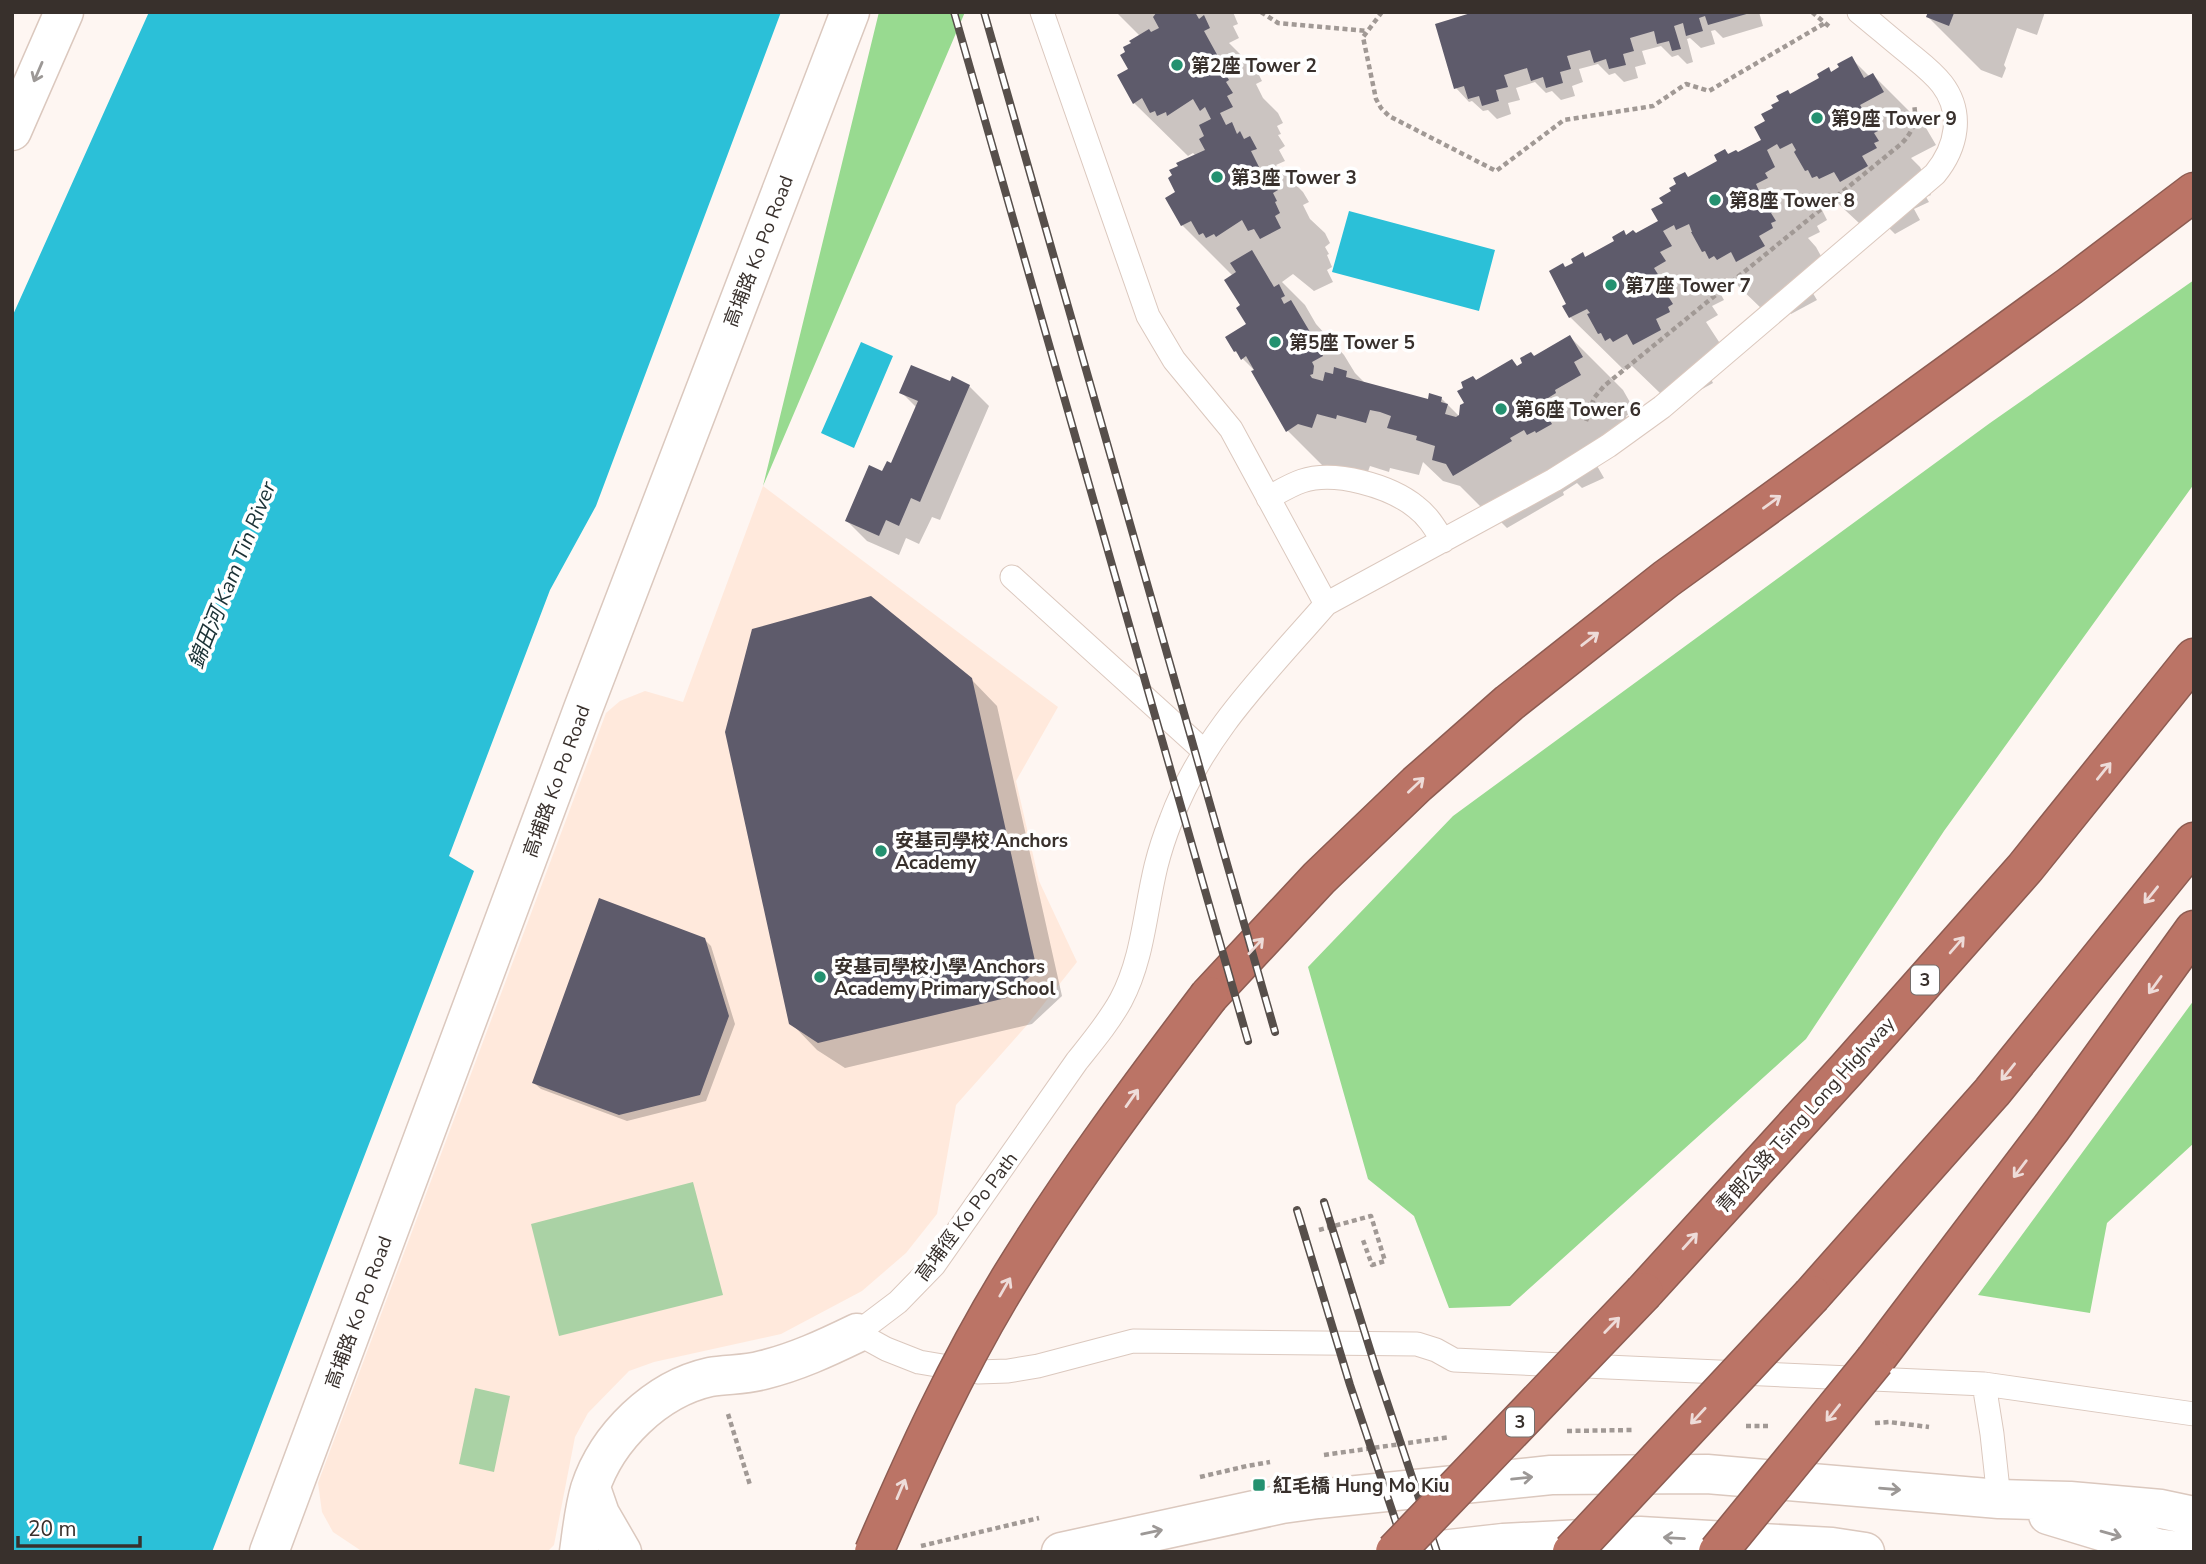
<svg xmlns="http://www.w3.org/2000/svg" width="2206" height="1564" viewBox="0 0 2206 1564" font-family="'Nunito Sans','Noto Sans TC',sans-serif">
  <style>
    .education { fill: #ffe9dc }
    .green { fill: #aad2a5 }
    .forest { fill: #98da90 }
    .water { fill: #2bc0d8 }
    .shadow { fill: #0003 }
    .building { fill: #5e5b6b }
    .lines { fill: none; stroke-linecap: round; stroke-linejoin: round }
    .lane-casing { stroke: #dbc8be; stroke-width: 25 }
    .street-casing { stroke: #dbc8be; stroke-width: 41 }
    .secondary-casing { stroke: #dbc8be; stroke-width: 41 }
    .highway-casing { stroke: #8d5c52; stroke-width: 41 }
    .path { stroke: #a19995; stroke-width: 4.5; stroke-dasharray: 5 3.5; stroke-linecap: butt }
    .lane { stroke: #fff; stroke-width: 23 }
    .street { stroke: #fff; stroke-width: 38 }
    .secondary { stroke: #fff; stroke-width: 38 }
    .highway { stroke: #bb7466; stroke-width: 38 }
    .rail-casing { stroke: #574f4b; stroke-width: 8 }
    .rail { stroke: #fff; stroke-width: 5; stroke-dasharray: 16; stroke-linecap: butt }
    .highway-bridge-casing { stroke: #8d5c52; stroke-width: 41; stroke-linecap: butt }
    .highway-bridge { stroke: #bb7466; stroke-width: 38 }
    .oneway { stroke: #9c9896 }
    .oneway2 { stroke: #eedcd9 }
    .poi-dot { fill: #249170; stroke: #fff; stroke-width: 2.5 }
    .labels { text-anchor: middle; stroke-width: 7; stroke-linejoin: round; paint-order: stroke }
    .shield { fill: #fff; stroke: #746e6b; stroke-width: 2 }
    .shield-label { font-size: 18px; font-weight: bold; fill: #38302c }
    .poi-label { font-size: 19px; font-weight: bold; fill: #38302c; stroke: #fff; text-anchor: start }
    .street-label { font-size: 19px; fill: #38302c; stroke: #fff }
    .water-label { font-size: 21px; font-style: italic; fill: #1a3135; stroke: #fff }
  </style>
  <rect width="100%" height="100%" fill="#fef6f2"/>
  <path class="education" d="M763 486 1058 707 1016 781 1039 881 1077 962 1027 1025 956 1105 937 1214 906 1253 862 1291 781 1334 654 1362 629 1371 588 1413 575 1437 554 1545 547 1552H363L333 1532 322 1512 318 1483 606 713 620 701 645 691 683 702Z"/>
  <path class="green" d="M693 1182 723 1295 559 1336 531 1224Z
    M475 1388 510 1396 494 1472 459 1464Z"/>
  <path class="forest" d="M879 12H965L763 486Z
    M2194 280V484L1944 831 1806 1039 1510 1306 1449 1308 1414 1216 1368 1179 1308 967 1453 816 1990 423Z
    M2194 1000V1143L2107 1223 2090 1313 1978 1295Z"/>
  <path class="water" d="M149 12H781L596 506 550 590 449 856 474 871 212 1552H12V317Z
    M1349 211 1495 250 1479 311 1332 272Z
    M861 342 893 356 854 448 821 433Z"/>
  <path class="shadow" d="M1116 12H1233L1238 24 1233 26 1239 38 1229 43 1257 71 1262 81 1256 84 1263 98 1278 113 1283 123 1277 126 1281 134 1278 135 1285 146 1279 150 1285 161 1276 165 1303 192 1309 202 1303 205 1310 219 1325 233 1330 243 1325 247 1329 254 1327 255 1332 267 1327 270 1333 282 1314 291 1293 274 1282 282 1305 305 1316 324 1344 355 1355 373 1366 384 1429 401 1441 398 1461 418 1476 382 1518 367 1570 337 1623 390 1635 411 1626 416 1633 428 1592 457 1604 478 1582 488 1577 483 1563 492 1564 495 1507 528 1494 515 1487 513 1460 486 1443 481 1423 462 1419 475 1390 468 1389 472 1370 466 1365 480 1341 484 1288 431 1255 371 1235 351 1249 325 1233 276 1182 225 1178 193 1196 156 1193 153 1188 156 1134 103 1130 70 1140 36Z
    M1482 12H1759L1763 26 1723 38 1715 30 1711 31 1715 44 1701 48 1690 38 1687 39 1693 62 1687 64 1678 55 1672 57 1661 46 1642 51 1646 64 1635 67 1638 78 1624 82 1615 73 1609 75 1598 64 1579 69 1583 82 1572 86 1575 96 1561 100 1552 91 1546 93 1535 82 1516 88 1520 100 1508 103 1511 114 1497 119 1488 110 1483 111 1472 101 1469 102 1456 88Z
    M1926 12H2045L2037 35 2017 28 2004 65 2006 68 2002 78 1981 70 1928 17Z
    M1851 58 1870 77 1873 75 1926 128 1936 145 1911 158 1920 167 1929 185 1926 187 1931 195 1926 197 1929 202 1914 209 1920 220 1895 234 1886 225 1859 223 1831 197 1819 204 1827 220 1817 226 1820 232 1808 238 1816 247 1826 265 1811 290 1817 300 1791 314 1783 306 1764 311 1733 281 1731 282 1727 278 1715 284 1724 300 1712 306 1718 315 1706 322 1723 348 1708 373 1713 383 1688 397 1664 391 1660 393 1632 366 1624 370 1570 317 1566 269 1627 236 1636 235 1660 222 1665 203 1689 179 1719 162 1725 151 1730 155 1738 154 1763 140 1768 121 1792 96 1822 79 1829 70 1832 73Z
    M951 384 969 386 989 406 940 520 932 517 919 544 906 538 899 555 867 541 847 521 883 473 892 466 917 408 901 392Z
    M971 679 997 706 1062 996 1032 1024 845 1068 817 1050 791 1023Z
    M704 939 711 946 735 1024 706 1101 627 1121 541 1089 534 1083Z"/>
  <path class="building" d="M1157 12H1195L1199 19 1204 15 1210 28 1204 31 1220 60 1225 57 1231 70 1225 73 1229 80 1226 82 1233 93 1227 96 1233 107 1220 113 1226 125 1232 122 1237 134 1240 131 1244 139 1250 136 1257 149 1251 151 1266 181 1272 178 1278 190 1273 193 1277 201 1275 202 1280 213 1275 216 1281 228 1260 239 1254 229 1248 231 1242 220 1216 237 1214 234 1206 238 1203 233 1199 235 1191 221 1181 226 1165 198 1175 192 1168 178 1172 175 1169 170 1178 166 1176 163 1205 150 1199 139 1204 136 1199 125 1211 119 1205 107 1200 111 1193 99 1167 116 1166 112 1157 116 1155 111 1150 113 1142 98 1133 104 1117 75 1128 69 1120 55 1125 52 1123 47 1131 43 1129 41 1149 29 1151 32 1159 28 1153 17Z
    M1474 12H1750V13L1708 25 1705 16 1699 18 1703 31 1686 36 1683 23 1674 26 1681 49 1672 51 1669 41 1657 44 1654 31 1630 38 1634 51 1623 54 1626 65 1609 69 1606 59 1594 63 1590 50 1567 56 1571 69 1560 72 1563 83 1546 88 1543 77 1531 81 1527 68 1504 75 1508 87 1496 90 1499 101 1482 106 1479 96 1468 99 1464 86 1454 89 1435 24Z
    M1928 12H1952L1954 13 1949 26 1926 17Z
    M1852 56 1864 78 1873 73 1884 92 1860 105 1865 113 1867 112 1878 131 1874 133 1879 141 1874 143 1877 148 1862 156 1868 166 1840 182 1834 172 1819 179 1817 176 1812 178 1808 170 1805 171 1794 152 1796 150 1792 143 1780 149 1777 144 1767 150 1775 167 1765 173 1768 178 1756 184 1760 193 1763 191 1774 211 1771 213 1776 221 1771 223 1773 228 1759 236 1765 246 1736 262 1731 252 1717 260 1714 256 1709 259 1705 251 1702 252 1691 232H1692L1689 224 1676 230 1674 225 1663 231 1672 246 1660 252 1666 261 1654 268 1671 295 1668 296 1673 304 1668 307 1670 312 1656 319 1661 330 1633 345 1627 334 1613 342 1610 338 1605 341 1601 333 1598 334 1587 314 1590 313 1587 309 1569 318 1562 306 1566 304 1549 271 1563 263 1565 267 1573 263 1571 259 1583 252 1585 257 1614 241 1612 237 1624 230 1626 235 1633 230 1636 233 1658 221 1651 209 1663 203 1659 198 1671 191 1669 188 1676 184 1673 178 1685 172 1688 177 1717 161 1714 155 1725 149 1728 154 1736 150 1738 152 1761 140 1754 127 1765 121 1761 114 1773 108 1771 105 1779 101 1776 96 1788 90 1790 94 1819 78 1817 74 1829 67 1831 72 1839 67 1837 64Z
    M1252 250 1274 287 1279 284 1285 296 1281 298 1284 304 1291 300 1313 337 1318 334 1325 346 1320 349 1323 356 1312 362 1314 366 1313 374 1310 375 1312 378 1323 381 1325 372 1333 374 1334 367 1347 371 1346 377 1428 399 1429 393 1442 397 1441 402 1448 404 1445 414 1456 417 1459 415 1460 405 1464 403 1457 391 1463 388 1461 382 1473 376 1476 380 1512 359 1517 366 1522 363 1520 358 1531 352 1534 356 1570 335 1583 357 1574 362 1581 375 1555 390 1556 393 1540 403 1552 424 1536 433 1535 431 1527 435 1524 430 1510 438 1512 441 1453 476 1446 464 1432 460 1435 446 1416 440 1417 436 1387 428 1391 416 1380 412 1370 410 1366 423 1337 415 1336 419 1317 414 1312 428 1298 424 1286 432 1251 371 1254 370 1246 356 1241 360 1236 351 1234 352 1225 337 1246 324 1236 308 1240 305 1224 280 1236 272 1230 263Z
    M911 365 950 381 952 376 970 385 920 502 911 498 899 526 886 520 879 536 845 521 869 465 882 471 887 461 891 463 918 401 899 393Z
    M871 596 972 678 1037 970 1006 998 818 1043 789 1024 725 732 752 629Z
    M599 898 705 938 729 1016 700 1095 619 1115 532 1083Z"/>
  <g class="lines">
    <defs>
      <path id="lane" d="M1042 12 1148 316 1174 360 1231 429 1326 604 1554 480 1608 446 1662 407 1935 174C1957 147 1964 113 1942 84 1932 71 1918 61 1906 51 1890 38 1875 25 1859 12
        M1268 498C1279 492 1290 485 1302 481 1335 470 1390 486 1416 507 1428 516 1435 528 1443 541
        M1012 577 1205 752
        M1326 604C1268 671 1202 735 1171 820 1165 835 1160 850 1156 866 1145 911 1143 959 1121 1000 1109 1022 1093 1041 1077 1061L934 1265 898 1302 857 1333 886 1349 919 1362 978 1372 1008 1371 1038 1366 1133 1341 1417 1344 1436 1350 1454 1360 1984 1384 2194 1414
        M1984 1384 1992 1434 1999 1499"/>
      <path id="street" d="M12 131 64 12
        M591 1488 600 1514 622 1552
        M269 1552 583 709 850 12
        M579 1552C582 1531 584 1509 590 1489 607 1437 656 1389 710 1377 728 1374 746 1375 763 1370 796 1362 826 1348 857 1333"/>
      <path id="secondary" d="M2048 1515 2157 1548 2186 1552
        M1061 1552 1282 1504 1318 1499 1551 1475 1707 1474 1999 1499 2070 1501 2161 1509 2194 1516
        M1424 1552 1503 1543 1640 1536 1832 1547 1865 1552"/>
      <path id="highway" d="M1209 996 1319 878 1417 784 1509 703 1666 579 2070 286 2194 192
        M1644 1292 1847 1069 2025 868 2194 658
        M1812 1295 1992 1092 2194 842
        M1875 1360 2052 1127 2194 930"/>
    </defs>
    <use href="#lane" class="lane-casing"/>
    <use href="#street" class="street-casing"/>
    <use href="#secondary" class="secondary-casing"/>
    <use href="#highway" class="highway-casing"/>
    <path class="path" d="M1261 12 1278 23 1367 31
      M1382 12 1363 37 1376 99 1381 108 1389 116 1496 171 1564 120 1653 106 1686 84 1709 91 1825 23
      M1812 12 1831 28
      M1586 421 1594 398 1604 386 1901 144C1913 132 1917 121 1914 104
      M1319 1230 1371 1216 1385 1261 1372 1265 1363 1240
      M728 1414 750 1485
      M1875 1423 1889 1422 1929 1427
      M1746 1426H1768
      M1567 1431 1632 1430
      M1324 1455 1450 1437
      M1200 1477 1247 1466 1270 1462
      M921 1546 1039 1518"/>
    <use href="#lane" class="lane"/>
    <use href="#street" class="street"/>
    <use href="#secondary" class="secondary"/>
    <use href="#highway" class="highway"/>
    <defs>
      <path id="rail" d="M954 12 1248 1041
        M984 12 1275 1032
        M1324 1202 1377 1372 1437 1552
        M1297 1210 1350 1385 1406 1552"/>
    </defs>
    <use href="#rail" class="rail-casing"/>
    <use href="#rail" class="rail"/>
    <defs>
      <path id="highway-bridge" d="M874 1552C915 1457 957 1365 1011 1277 1071 1179 1140 1087 1209 996
        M1395 1552 1644 1292
        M1572 1552 1812 1295
        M1718 1552 1875 1360"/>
    </defs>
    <use href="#highway-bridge" class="highway-bridge-casing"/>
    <use href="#highway-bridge" class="highway-bridge"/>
  </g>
  <defs><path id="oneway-shaft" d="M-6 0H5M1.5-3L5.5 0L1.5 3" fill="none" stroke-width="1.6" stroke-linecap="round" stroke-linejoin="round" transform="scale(1.75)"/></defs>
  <g class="oneway">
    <use href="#oneway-shaft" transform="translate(38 72) rotate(113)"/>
    <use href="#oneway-shaft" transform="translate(1522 1478) rotate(-6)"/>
    <use href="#oneway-shaft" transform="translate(1890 1489) rotate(5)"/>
    <use href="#oneway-shaft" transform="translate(1152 1532) rotate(-12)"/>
    <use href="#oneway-shaft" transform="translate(2111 1534) rotate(16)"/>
    <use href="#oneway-shaft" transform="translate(1674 1538) rotate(-177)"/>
  </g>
  <g class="oneway2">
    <use href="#oneway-shaft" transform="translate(1772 502) rotate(-36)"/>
    <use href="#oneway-shaft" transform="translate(1590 639) rotate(-38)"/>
    <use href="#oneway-shaft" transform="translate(2104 771) rotate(-51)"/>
    <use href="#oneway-shaft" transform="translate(1416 785) rotate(-43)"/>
    <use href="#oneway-shaft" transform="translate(2151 895) rotate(129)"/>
    <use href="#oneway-shaft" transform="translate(1957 945) rotate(-49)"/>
    <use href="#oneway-shaft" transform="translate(1256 946) rotate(-47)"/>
    <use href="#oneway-shaft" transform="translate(2155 985) rotate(126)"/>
    <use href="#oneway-shaft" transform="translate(2008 1072) rotate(129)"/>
    <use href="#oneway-shaft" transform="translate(1132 1098) rotate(-55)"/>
    <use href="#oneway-shaft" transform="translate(2020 1169) rotate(127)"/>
    <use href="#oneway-shaft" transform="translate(1690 1241) rotate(-48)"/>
    <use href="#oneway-shaft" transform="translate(1005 1287) rotate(-60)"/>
    <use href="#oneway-shaft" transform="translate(1612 1325) rotate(-46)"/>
    <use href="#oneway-shaft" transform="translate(1833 1413) rotate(129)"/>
    <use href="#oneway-shaft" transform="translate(1698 1416) rotate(133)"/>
    <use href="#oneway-shaft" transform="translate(901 1489) rotate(-67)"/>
  </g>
  <g class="poi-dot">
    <circle cx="1177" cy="65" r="7"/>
    <circle cx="1817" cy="118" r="7"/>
    <circle cx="1217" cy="177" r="7"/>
    <circle cx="1715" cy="200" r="7"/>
    <circle cx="1611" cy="285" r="7"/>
    <circle cx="1275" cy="342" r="7"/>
    <circle cx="1501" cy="409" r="7"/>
    <circle cx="881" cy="851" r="7"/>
    <circle cx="820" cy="977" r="7"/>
    <rect x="1252" y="1478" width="14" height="14" rx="3.5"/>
  </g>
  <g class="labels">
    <g class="shield">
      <rect x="1911" y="965.5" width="28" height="29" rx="5"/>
      <rect x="1506" y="1407.5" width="28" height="29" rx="5"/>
    </g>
    <g class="shield-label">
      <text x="1925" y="986">3</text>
      <text x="1520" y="1428">3</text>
    </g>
    <g class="poi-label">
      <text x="1191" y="72">第2座 Tower 2</text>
      <text x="1831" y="125">第9座 Tower 9</text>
      <text x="1231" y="184">第3座 Tower 3</text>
      <text x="1729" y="207">第8座 Tower 8</text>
      <text x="1625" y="292">第7座 Tower 7</text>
      <text x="1289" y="349">第5座 Tower 5</text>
      <text x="1515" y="416">第6座 Tower 6</text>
      <text x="895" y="847">安基司學校 Anchors<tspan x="895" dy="22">Academy</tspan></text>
      <text x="834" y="973">安基司學校小學 Anchors<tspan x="834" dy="22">Academy Primary School</tspan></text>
      <text x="1273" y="1492">紅毛橋 Hung Mo Kiu</text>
    </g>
    <g class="street-label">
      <text transform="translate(758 251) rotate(-69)" y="7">高埔路 Ko Po Road</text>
      <text transform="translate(556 781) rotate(-70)" y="7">高埔路 Ko Po Road</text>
      <text transform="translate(1805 1114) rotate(-48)" y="7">青朗公路 Tsing Long Highway</text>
      <text transform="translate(966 1216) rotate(-53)" y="7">高埔徑 Ko Po Path</text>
      <text transform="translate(358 1312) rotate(-70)" y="7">高埔路 Ko Po Road</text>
    </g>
    <g class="water-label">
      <text transform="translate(232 575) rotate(-68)" y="7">錦田河 Kam Tin River</text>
    </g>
  </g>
  <rect width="2206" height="1564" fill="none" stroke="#38302c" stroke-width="28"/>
  <path d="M18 1536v10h122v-10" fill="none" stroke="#38302c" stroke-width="3.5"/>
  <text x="28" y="1536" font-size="21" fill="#38302c" stroke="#ffffff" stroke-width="5" paint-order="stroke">20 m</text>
</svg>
